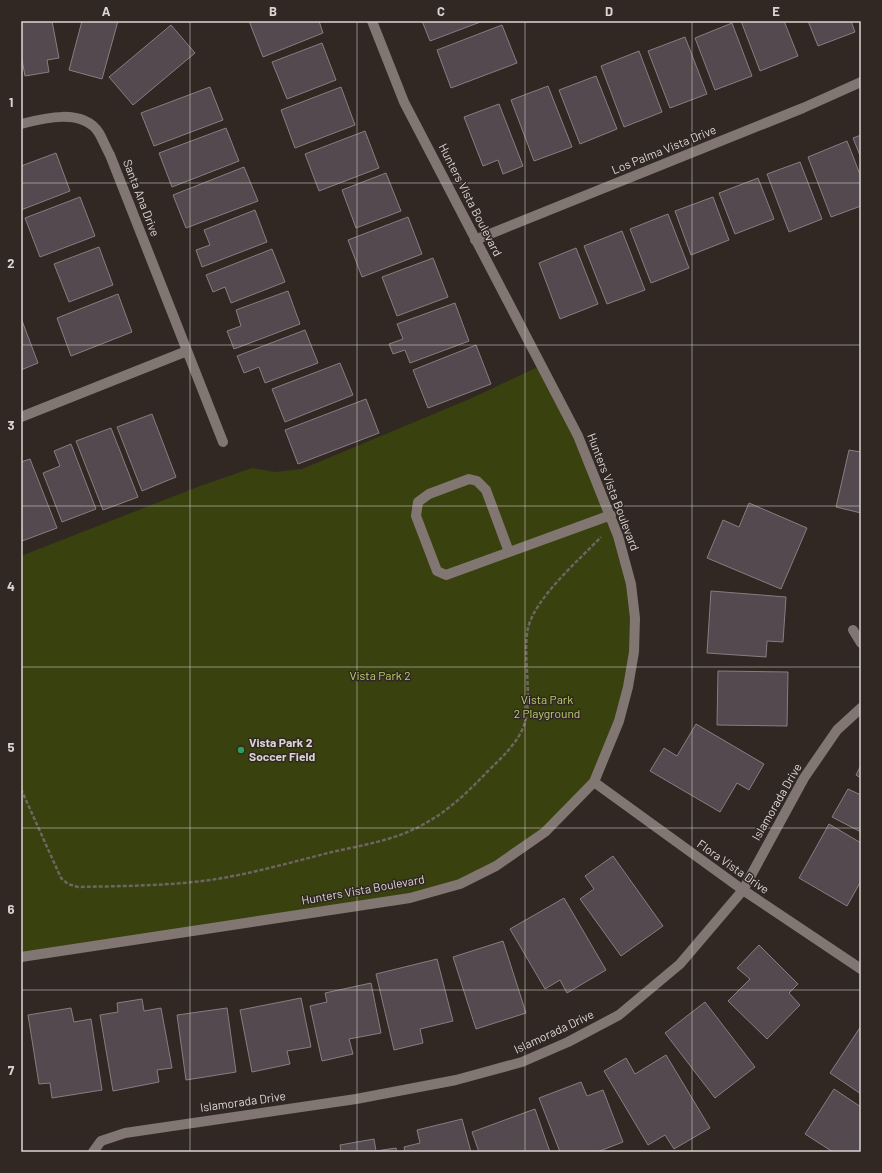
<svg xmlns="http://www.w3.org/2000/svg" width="882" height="1173" viewBox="0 0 882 1173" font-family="Barlow,sans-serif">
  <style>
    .green { fill: #39410e }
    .building { fill: #53494e; stroke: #887d82 }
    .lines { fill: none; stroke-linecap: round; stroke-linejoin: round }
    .path { stroke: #6d6562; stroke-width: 2.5; stroke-dasharray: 4 2; stroke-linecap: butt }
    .minor { stroke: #817671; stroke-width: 10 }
    .grid { fill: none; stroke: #dbd5d2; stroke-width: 1; stroke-opacity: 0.55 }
    .leisure-dot { fill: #2e9e5b; stroke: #312824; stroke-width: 1.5 }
    .labels { text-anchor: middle; stroke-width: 3; stroke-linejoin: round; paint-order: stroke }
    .street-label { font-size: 12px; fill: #dbd5d2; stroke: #312824 }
    .park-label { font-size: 12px; fill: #bbcf6b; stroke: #312824 }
    .poi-label { font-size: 12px; font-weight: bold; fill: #dbd5d2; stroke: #312824; text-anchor: start }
    .neatline { fill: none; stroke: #dbd5d2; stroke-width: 1.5 }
    .grid-label { font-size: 13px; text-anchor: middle; font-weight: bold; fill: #dbd5d2 }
  </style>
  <rect width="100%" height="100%" fill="#312824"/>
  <path class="green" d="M542 365 578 436 631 584 632 669 594 782 545 832 496 866 410 898 21 957V556L200 486 252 468 275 472 302 469 472 398Z"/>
  <path class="building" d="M21 21H52L59 58 47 60 49 72 25 76 21 54Z
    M82 21H118L102 79 69 70Z
    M249 21H319L323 33 263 57Z
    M422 21H483L430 41Z
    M741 21H784L798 56 760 71Z
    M808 21H851L855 32 818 46Z
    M732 23 752 76 715 90 695 38Z
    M171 25 195 53 133 105 109 77Z
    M502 25 517 63 451 88 437 50Z
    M685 37 707 94 670 108 648 51Z
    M322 43 336 80 287 99 272 62Z
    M639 51 662 112 624 127 601 66Z
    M596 76 617 129 580 144 559 90Z
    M548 86 572 147 534 161 511 100Z
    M210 87 223 120 154 146 141 113Z
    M341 87 355 125 295 148 281 110Z
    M499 104 523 166 503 174 498 160 483 166 464 117Z
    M226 128 239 161 172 187 159 153Z
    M365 131 379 168 319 191 305 154Z
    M861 135V158L853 138Z
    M847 141 861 177V206L831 217 808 157Z
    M56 153 70 191 21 210V166Z
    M800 162 822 219 789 232 767 174Z
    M244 167 258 201 186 228 173 195Z
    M386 173 401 211 356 228 342 190Z
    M758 178 774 219 735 234 719 193Z
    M80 197 95 236 40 257 25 218Z
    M713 197 729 240 691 255 675 211Z
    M255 210 267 242 202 267 196 250 210 245 204 230Z
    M668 214 689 268 651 283 630 229Z
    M408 217 422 254 362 277 348 240Z
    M622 231 645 290 607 304 584 246Z
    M99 247 113 285 69 302 54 264Z
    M576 248 598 304 560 319 539 263Z
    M272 249 285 282 231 303 225 287 213 292 206 275Z
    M433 258 448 297 397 316 382 277Z
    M288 291 300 324 234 349 227 331 241 326 236 310Z
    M118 294 132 332 71 356 57 318Z
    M455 303 469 341 410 363 405 350 393 354 389 344 403 339 397 324Z
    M21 318 38 363 21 370Z
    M305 330 318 363 265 383 259 367 244 373 237 356Z
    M476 345 491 384 428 408 413 370Z
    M340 363 353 395 285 422 272 389Z
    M366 399 379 433 298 464 285 430Z
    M152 414 176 477 142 491 117 427Z
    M111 428 138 497 103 510 76 441Z
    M71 444 96 509 62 522 43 473 60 466 54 451Z
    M849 450 861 452V513L836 507Z
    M30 459 57 528 22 541 21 462Z
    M749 503 807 528 781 589 707 558 723 520 739 527Z
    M711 591 786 597 783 642 767 641 766 657 707 653Z
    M718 671 788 672 787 726 717 725Z
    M696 724 764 764 749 790 737 783 720 812 650 771 664 748 677 756Z
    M861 765V778L856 775Z
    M848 789 861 795V832L832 817Z
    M829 824 861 843V881L847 906 799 878Z
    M613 856 663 926 621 956 580 899 594 889 585 876Z
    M564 898 606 970 567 993 560 980 545 989 510 929Z
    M503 941 526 1013 476 1029 453 957Z
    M759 945 798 984 789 993 800 1005 767 1039 728 1001 750 979 737 968Z
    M437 959 453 1021 420 1029 423 1043 394 1050 376 974Z
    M371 983 381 1033 349 1039 353 1054 322 1061 310 1006 327 1002 325 993Z
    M301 998 311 1047 287 1051 290 1064 252 1072 240 1010Z
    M142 999 144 1011 161 1008 172 1068 157 1070 159 1082 113 1091 100 1015 118 1012 117 1003Z
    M705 1002 755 1067 715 1098 665 1033Z
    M71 1008 74 1022 91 1019 102 1090 52 1098 50 1083 39 1084 28 1015Z
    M227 1008 236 1072 186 1080 177 1015Z
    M861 1026V1094L830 1073Z
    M666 1055 710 1128 674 1149 665 1135 648 1145 604 1071 626 1058 635 1074Z
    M581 1082 587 1096 603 1090 623 1142 597 1152H560L539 1098Z
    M834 1089 861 1107V1152H833L805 1134Z
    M535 1109 550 1152H479L472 1132Z
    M462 1119 471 1152H405L404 1147 420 1143 417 1130Z
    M374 1139 376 1151 396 1148 397 1152H341L340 1145Z"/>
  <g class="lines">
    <path class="path" d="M21 789 61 878 68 884 78 887C122 886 166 886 210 880 251 874 292 862 332 852 363 845 396 840 424 824 448 811 468 792 487 772 501 758 515 746 523 728 534 701 522 656 528 628 535 598 579 560 601 537"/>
    <path class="minor" d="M21 124C44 118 83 108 99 133 103 140 106 148 110 155L223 442
      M475 240 803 108 861 82
      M21 417 187 351
      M509 552 486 490 477 481 469 479 429 494 418 502 416 516 437 571 446 575 611 515
      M853 630 861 643
      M594 782 743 890 861 969
      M21 957 410 898 460 884 496 866 545 832 594 782 619 721 628 687 634 652 635 618 631 584 618 536 578 436 404 102 372 21
      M93 1152 101 1141 125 1133 356 1099 456 1080 522 1062 568 1042 619 1015 680 964 743 890 804 778 837 730 861 708"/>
  </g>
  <path class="grid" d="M190 21V1152M357 21V1152M525 21V1152M692 21V1152M21 183H861M21 345H861M21 506H861M21 667H861M21 828H861M21 990H861"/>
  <circle class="leisure-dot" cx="241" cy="750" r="4"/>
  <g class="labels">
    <g class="street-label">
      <text transform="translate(664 150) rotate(-22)" y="4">Los Palma Vista Drive</text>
      <text transform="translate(141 198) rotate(69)" y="4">Santa Ana Drive</text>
      <text transform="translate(470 200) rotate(63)" y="4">Hunters Vista Boulevard</text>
      <text transform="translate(613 492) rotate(69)" y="4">Hunters Vista Boulevard</text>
      <text transform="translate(777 802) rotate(-60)" y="4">Islamorada Drive</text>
      <text transform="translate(733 867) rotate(35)" y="4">Flora Vista Drive</text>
      <text transform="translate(363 890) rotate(-10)" y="4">Hunters Vista Boulevard</text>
      <text transform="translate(554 1032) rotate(-25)" y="4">Islamorada Drive</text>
      <text transform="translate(243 1102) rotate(-8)" y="4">Islamorada Drive</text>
    </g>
    <g class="park-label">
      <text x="380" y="680">Vista Park 2</text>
      <text x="547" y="704">Vista Park<tspan x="547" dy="14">2 Playground</tspan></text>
    </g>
    <g class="poi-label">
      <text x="249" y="747">Vista Park 2<tspan x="249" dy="14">Soccer Field</tspan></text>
    </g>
  </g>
  <rect width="882" height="1173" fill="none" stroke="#312824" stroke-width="44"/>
  <rect x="22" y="22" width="838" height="1129" class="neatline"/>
  <g class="grid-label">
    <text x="106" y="16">A</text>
    <text x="273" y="16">B</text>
    <text x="441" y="16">C</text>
    <text x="609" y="16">D</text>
    <text x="776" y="16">E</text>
    <text x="11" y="107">1</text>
    <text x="11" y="268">2</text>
    <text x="11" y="430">3</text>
    <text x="11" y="591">4</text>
    <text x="11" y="752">5</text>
    <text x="11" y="914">6</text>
    <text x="11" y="1075">7</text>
  </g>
</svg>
